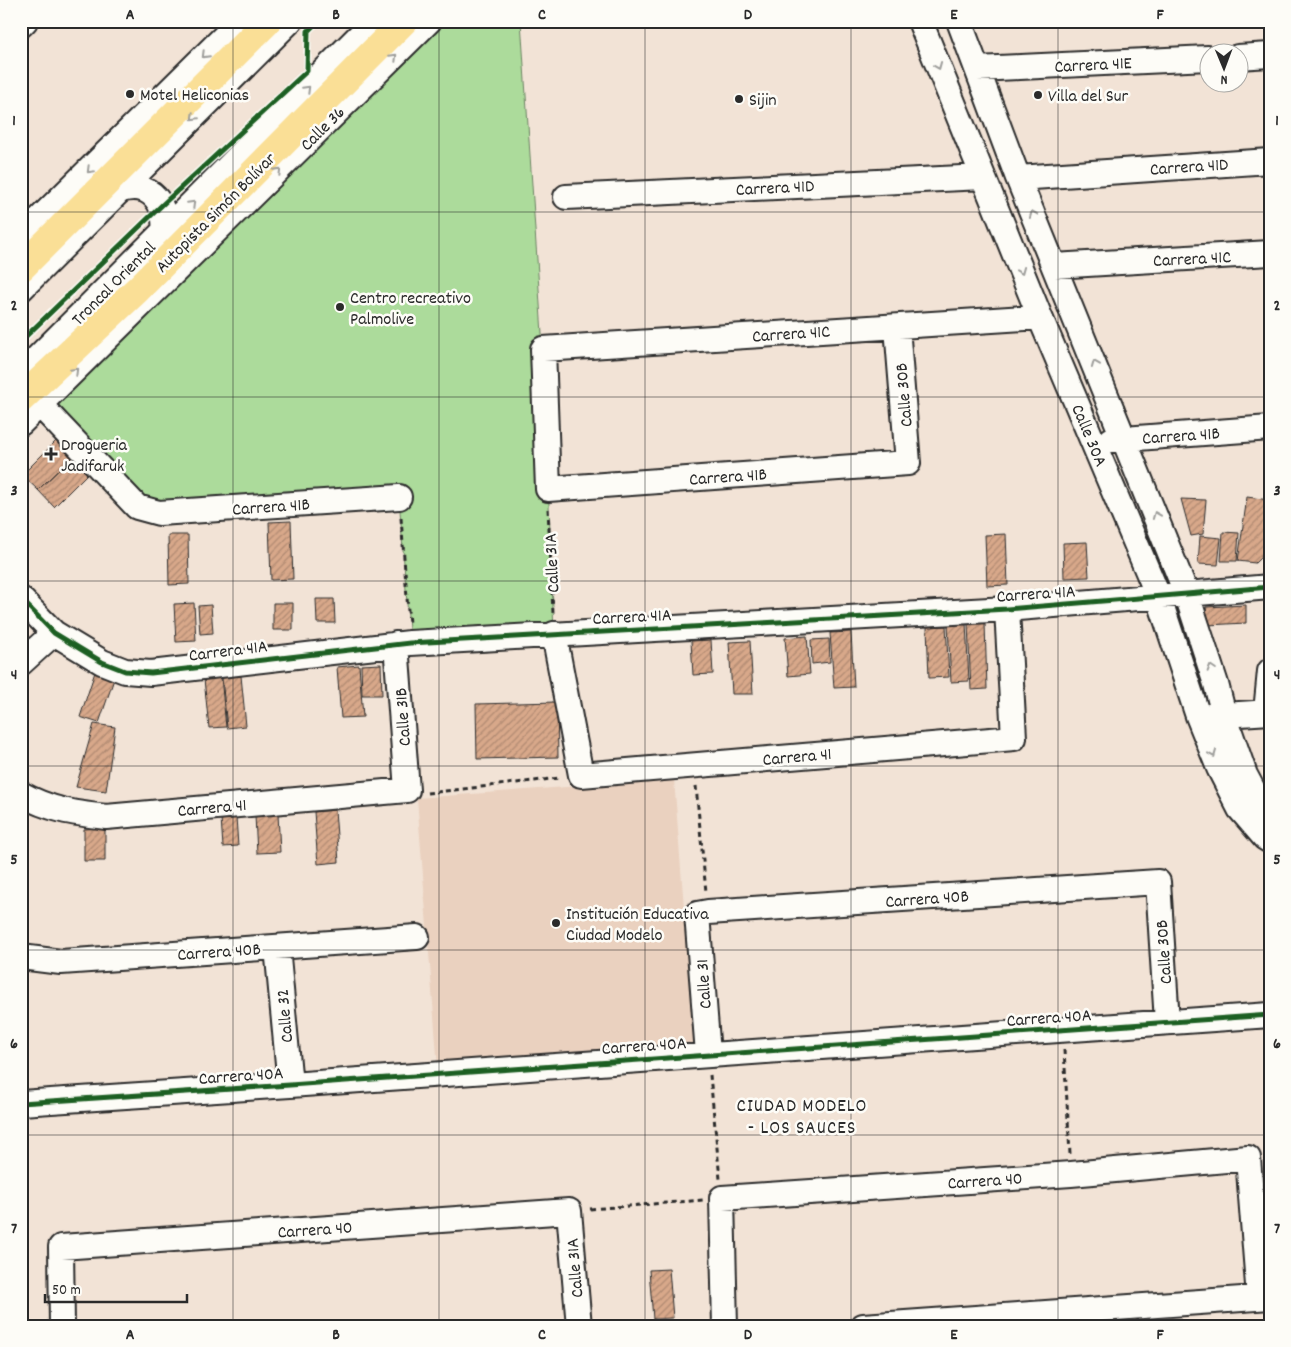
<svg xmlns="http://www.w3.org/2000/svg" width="1291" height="1347" viewBox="0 0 1291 1347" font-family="Dekko,sans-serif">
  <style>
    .built { fill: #ead1bf }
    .pitch { fill: #acdb9b; stroke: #6c8363 }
    .building { fill: url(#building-hatch); stroke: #2b2b2b }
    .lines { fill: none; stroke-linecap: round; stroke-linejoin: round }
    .minor-casing { stroke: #2b2b2b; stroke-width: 28 }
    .highway-casing { stroke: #2b2b2b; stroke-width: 31 }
    .path { stroke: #2b2b2b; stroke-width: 3; stroke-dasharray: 5 4; stroke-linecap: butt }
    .minor { stroke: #fdfcf7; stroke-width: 24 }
    .highway { stroke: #fadf96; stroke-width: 28 }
    .cycleway-casing { stroke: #fdfcf7; stroke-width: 8 }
    .cycleway { stroke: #1b5e20; stroke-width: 5 }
    .oneway { stroke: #9e9e9b }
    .grid { fill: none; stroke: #2b2b2b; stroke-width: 1; stroke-opacity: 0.55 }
    .poi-dot { fill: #2b2b2b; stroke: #fdfcf7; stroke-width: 2 }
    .labels { text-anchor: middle; stroke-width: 5; stroke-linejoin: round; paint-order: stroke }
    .street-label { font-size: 18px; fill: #2b2b2b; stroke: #fdfcf7 }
    .poi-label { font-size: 18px; fill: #2b2b2b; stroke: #fdfcf7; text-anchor: start }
    .neighbourhood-label { font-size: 19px; letter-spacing: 1px; fill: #2b2b2b; stroke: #fdfcf7 }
    .neatline { fill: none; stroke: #2b2b2b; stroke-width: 2 }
    .grid-label { font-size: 16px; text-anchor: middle; font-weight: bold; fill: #2b2b2b }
  </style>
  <defs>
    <pattern id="building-hatch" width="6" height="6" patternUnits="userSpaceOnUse" patternTransform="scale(1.25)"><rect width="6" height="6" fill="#d8a88a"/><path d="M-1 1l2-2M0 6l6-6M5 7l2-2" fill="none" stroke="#af8971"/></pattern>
  </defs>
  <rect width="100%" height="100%" fill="#f2e3d6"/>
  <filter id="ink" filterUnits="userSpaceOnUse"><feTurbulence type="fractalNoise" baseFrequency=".02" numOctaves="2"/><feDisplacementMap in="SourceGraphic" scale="10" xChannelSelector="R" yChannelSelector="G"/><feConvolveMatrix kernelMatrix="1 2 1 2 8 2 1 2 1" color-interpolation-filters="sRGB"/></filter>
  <g filter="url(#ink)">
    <path class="built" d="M674 779 695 1049 438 1068 417 798Z"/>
    <path class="pitch" d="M429 21H521L543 349 554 634 410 643 399 497 159 513 40 405Z"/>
    <path class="building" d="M58 439 74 455 38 490 22 475Z
      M74 455 90 471 54 507 38 490Z
      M1247 497 1269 500 1264 554 1255 563 1238 561Z
      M1181 499 1206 500 1203 534 1191 536Z
      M291 521 293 579 271 580 269 522Z
      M1223 532 1239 533 1237 561H1221Z
      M1006 534 1008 585 987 586 985 535Z
      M168 535H188L189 584 169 585Z
      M1200 536 1221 538 1218 565 1198 564Z
      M1087 542 1089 577 1064 578 1063 543Z
      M316 599H334L335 623H317Z
      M194 603 196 641 176 642 174 604Z
      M273 603H293V630H273Z
      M211 605 213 633 200 634 198 606Z
      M1246 605V623L1207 625 1206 607Z
      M985 623 987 689 971 690 968 624Z
      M966 624 969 681 951 682 948 625Z
      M946 626 949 677 929 678 927 627Z
      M851 632 854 687 834 688 830 633Z
      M807 636 810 674 788 676 785 638Z
      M829 639 830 662 812 664 811 640Z
      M711 640 713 674 693 675 691 641Z
      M750 641 753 694H732L729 642Z
      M381 664 382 695H362L361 665Z
      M359 665 363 717 341 718 337 667Z
      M95 672 114 679 99 723 80 717Z
      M241 676 246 726 227 728 222 678Z
      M221 677 226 727 209 728 204 679Z
      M557 702 558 757 477 759 476 704Z
      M94 724 115 727 106 791 76 787Z
      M335 810 339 862 318 864 314 812Z
      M278 814 280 852 257 853 255 816Z
      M236 817 238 846 223 847 221 818Z
      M105 828V861H84V829Z
      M669 1269 673 1318 653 1319 649 1270Z"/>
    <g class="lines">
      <defs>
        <path id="minor" d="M920 21 1040 317 1159 598 1198 716 1219 768 1240 809 1265 838 1270 841
          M959 21 1018 178 1187 595 1216 684 1224 715 1245 775 1261 805 1270 813
          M21 25 25 21
          M1238 57 1270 55
          M977 69 1208 58
          M1018 178 1270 161
          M121 190C151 181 167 204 164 231
          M566 197 983 177
          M21 237 240 21
          M1054 266 1270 253
          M21 289 290 21
          M897 327 908 463 548 489 543 349 1040 317
          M21 374 374 21
          M40 405 137 507 159 513 399 497
          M21 423 429 21
          M1111 440 1270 428
          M21 599 54 633 102 662 125 671 151 673 410 643 1007 609 1270 587
          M554 634 581 775 1014 738 1007 609
          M21 663 54 633
          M1266 712 1270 671
          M1209 716 1270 712
          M21 794C50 810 73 813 106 817L407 790 396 644
          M277 947 290 1085
          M21 957 61 962 417 937
          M708 1054 697 914 708 912 1158 882 1167 1022
          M21 1103 290 1085 1270 1015
          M62 1326 61 1247 569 1211 579 1326
          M725 1326 722 1198 1071 1174 1248 1158 1259 1298
          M863 1326 1270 1297"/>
        <path id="highway" d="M21 268 268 21
          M21 399 138 289 404 21"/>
      </defs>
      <use href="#minor" class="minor-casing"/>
      <use href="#highway" class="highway-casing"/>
      <path class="path" d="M548 509 553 613
        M401 518 409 624
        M696 786 706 892
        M427 793 560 778
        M1064 1050 1070 1154
        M710 1075 720 1179
        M590 1209 703 1200"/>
      <use href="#minor" class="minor"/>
      <use href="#highway" class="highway"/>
      <defs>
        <path id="cycleway" d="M21 341 162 205 307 71 308 31 318 21
          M21 599 54 633 102 662 125 671 151 673 410 643 1007 609 1270 587
          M21 1103 290 1085 1270 1015"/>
      </defs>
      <use href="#cycleway" class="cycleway-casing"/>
      <use href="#cycleway" class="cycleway"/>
    </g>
    <defs><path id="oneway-chevron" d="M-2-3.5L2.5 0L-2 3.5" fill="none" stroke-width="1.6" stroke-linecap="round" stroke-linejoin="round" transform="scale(1.25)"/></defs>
    <g class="oneway">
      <use href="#oneway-chevron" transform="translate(205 55) rotate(135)"/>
      <use href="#oneway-chevron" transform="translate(394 57) rotate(-45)"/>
      <use href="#oneway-chevron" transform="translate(938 66) rotate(68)"/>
      <use href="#oneway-chevron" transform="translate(307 89) rotate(-45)"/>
      <use href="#oneway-chevron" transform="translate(194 117) rotate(135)"/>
      <use href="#oneway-chevron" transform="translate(90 170) rotate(135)"/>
      <use href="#oneway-chevron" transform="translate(278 171) rotate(-45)"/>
      <use href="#oneway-chevron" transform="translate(192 204) rotate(-45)"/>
      <use href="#oneway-chevron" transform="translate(1033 214) rotate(-112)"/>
      <use href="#oneway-chevron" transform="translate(1021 271) rotate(68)"/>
      <use href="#oneway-chevron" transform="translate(1095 364) rotate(-112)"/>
      <use href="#oneway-chevron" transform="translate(75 371) rotate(-45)"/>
      <use href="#oneway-chevron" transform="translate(1156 515) rotate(-112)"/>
      <use href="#oneway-chevron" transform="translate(1211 668) rotate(-108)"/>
      <use href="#oneway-chevron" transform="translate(1213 754) rotate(68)"/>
    </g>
  </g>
  <path class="grid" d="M233 21V1326M439 21V1326M645 21V1326M851 21V1326M1058 21V1326M21 212H1270M21 397H1270M21 581H1270M21 766H1270M21 950H1270M21 1135H1270"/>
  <g class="poi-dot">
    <circle cx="130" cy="94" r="5"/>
    <circle cx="1038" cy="95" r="5"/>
    <circle cx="739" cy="99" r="5"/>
    <circle cx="340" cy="307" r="5"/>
    <path d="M48.5 446.5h5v5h5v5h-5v5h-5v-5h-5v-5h5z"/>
    <circle cx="556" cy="923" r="5"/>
  </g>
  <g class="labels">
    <g class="street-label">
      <text transform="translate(1093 64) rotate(-3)" y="6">Carrera 41E</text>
      <text transform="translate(322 128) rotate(-45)" y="6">Calle 36</text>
      <text transform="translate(1189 166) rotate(-4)" y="6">Carrera 41D</text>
      <text transform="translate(775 187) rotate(-3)" y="6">Carrera 41D</text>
      <text transform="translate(215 212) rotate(-45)" y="6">Autopista Simón Bolívar</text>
      <text transform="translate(1192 258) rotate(-3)" y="6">Carrera 41C</text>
      <text transform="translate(113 283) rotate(-45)" y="6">Troncal Oriental</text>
      <text transform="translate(791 333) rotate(-4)" y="6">Carrera 41C</text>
      <text transform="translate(903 395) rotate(-95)" y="6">Calle 30B</text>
      <text transform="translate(1090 435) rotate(67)" y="6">Calle 30A</text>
      <text transform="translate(1181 435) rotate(-4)" y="6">Carrera 41B</text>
      <text transform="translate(728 476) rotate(-4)" y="6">Carrera 41B</text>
      <text transform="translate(271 506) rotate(-4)" y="6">Carrera 41B</text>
      <text transform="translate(551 563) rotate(-93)" y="6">Calle 31A</text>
      <text transform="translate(1036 593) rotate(-4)" y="6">Carrera 41A</text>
      <text transform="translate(632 616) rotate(-3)" y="6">Carrera 41A</text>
      <text transform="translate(228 650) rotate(-7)" y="6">Carrera 41A</text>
      <text transform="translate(402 717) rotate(-94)" y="6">Calle 31B</text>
      <text transform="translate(797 756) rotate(-5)" y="6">Carrera 41</text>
      <text transform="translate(212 807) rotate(-5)" y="6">Carrera 41</text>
      <text transform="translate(927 898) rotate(-4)" y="6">Carrera 40B</text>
      <text transform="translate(219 951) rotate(-4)" y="6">Carrera 40B</text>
      <text transform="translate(1163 952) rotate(-94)" y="6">Calle 30B</text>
      <text transform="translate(703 984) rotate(-94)" y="6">Calle 31</text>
      <text transform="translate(284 1016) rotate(-95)" y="6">Calle 32</text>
      <text transform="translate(1049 1017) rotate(-4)" y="6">Carrera 40A</text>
      <text transform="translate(644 1045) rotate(-4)" y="6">Carrera 40A</text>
      <text transform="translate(241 1075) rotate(-4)" y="6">Carrera 40A</text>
      <text transform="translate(985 1180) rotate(-4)" y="6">Carrera 40</text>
      <text transform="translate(315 1229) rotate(-4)" y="6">Carrera 40</text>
      <text transform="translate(574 1268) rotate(-95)" y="6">Calle 31A</text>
    </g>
    <g class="poi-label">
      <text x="140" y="100">Motel Heliconias</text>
      <text x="1048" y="101">Villa del Sur</text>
      <text x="749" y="105">Sijin</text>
      <text x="350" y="303">Centro recreativo<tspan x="350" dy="21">Palmolive</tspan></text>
      <text x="61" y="450">Drogueria<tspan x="61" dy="21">Jadifaruk</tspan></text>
      <text x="566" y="919">Institución Educativa<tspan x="566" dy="21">Ciudad Modelo</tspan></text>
    </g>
    <g class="neighbourhood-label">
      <text x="802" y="1111">CIUDAD MODELO<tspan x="802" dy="22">- LOS SAUCES</tspan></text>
    </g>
  </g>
  <rect width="1291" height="1347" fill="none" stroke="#fdfcf7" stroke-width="55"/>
  <g transform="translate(1224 68) rotate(179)"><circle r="24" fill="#fdfcf7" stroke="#a9a8a5"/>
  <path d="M0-4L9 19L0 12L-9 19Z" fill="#2b2b2b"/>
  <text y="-8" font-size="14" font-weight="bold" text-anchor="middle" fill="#2b2b2b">N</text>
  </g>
  <path d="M45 1294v8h142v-8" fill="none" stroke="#2b2b2b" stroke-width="2.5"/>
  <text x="52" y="1294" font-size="15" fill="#2b2b2b" stroke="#fdfcf7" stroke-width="4" paint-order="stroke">50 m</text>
  <rect x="28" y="28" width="1236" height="1292" class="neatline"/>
  <g class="grid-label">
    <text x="130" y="19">A</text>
    <text x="336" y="19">B</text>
    <text x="542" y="19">C</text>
    <text x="748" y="19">D</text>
    <text x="954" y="19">E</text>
    <text x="1160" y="19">F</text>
    <text x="14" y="125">1</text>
    <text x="1277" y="125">1</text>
    <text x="14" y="310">2</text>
    <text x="1277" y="310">2</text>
    <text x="14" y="495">3</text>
    <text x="1277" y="495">3</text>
    <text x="14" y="679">4</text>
    <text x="1277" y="679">4</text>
    <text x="14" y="864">5</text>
    <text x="1277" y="864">5</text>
    <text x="14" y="1048">6</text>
    <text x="1277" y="1048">6</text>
    <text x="14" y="1233">7</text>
    <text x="1277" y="1233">7</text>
    <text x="130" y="1339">A</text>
    <text x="336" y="1339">B</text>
    <text x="542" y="1339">C</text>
    <text x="748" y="1339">D</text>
    <text x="954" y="1339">E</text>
    <text x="1160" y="1339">F</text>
  </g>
</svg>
